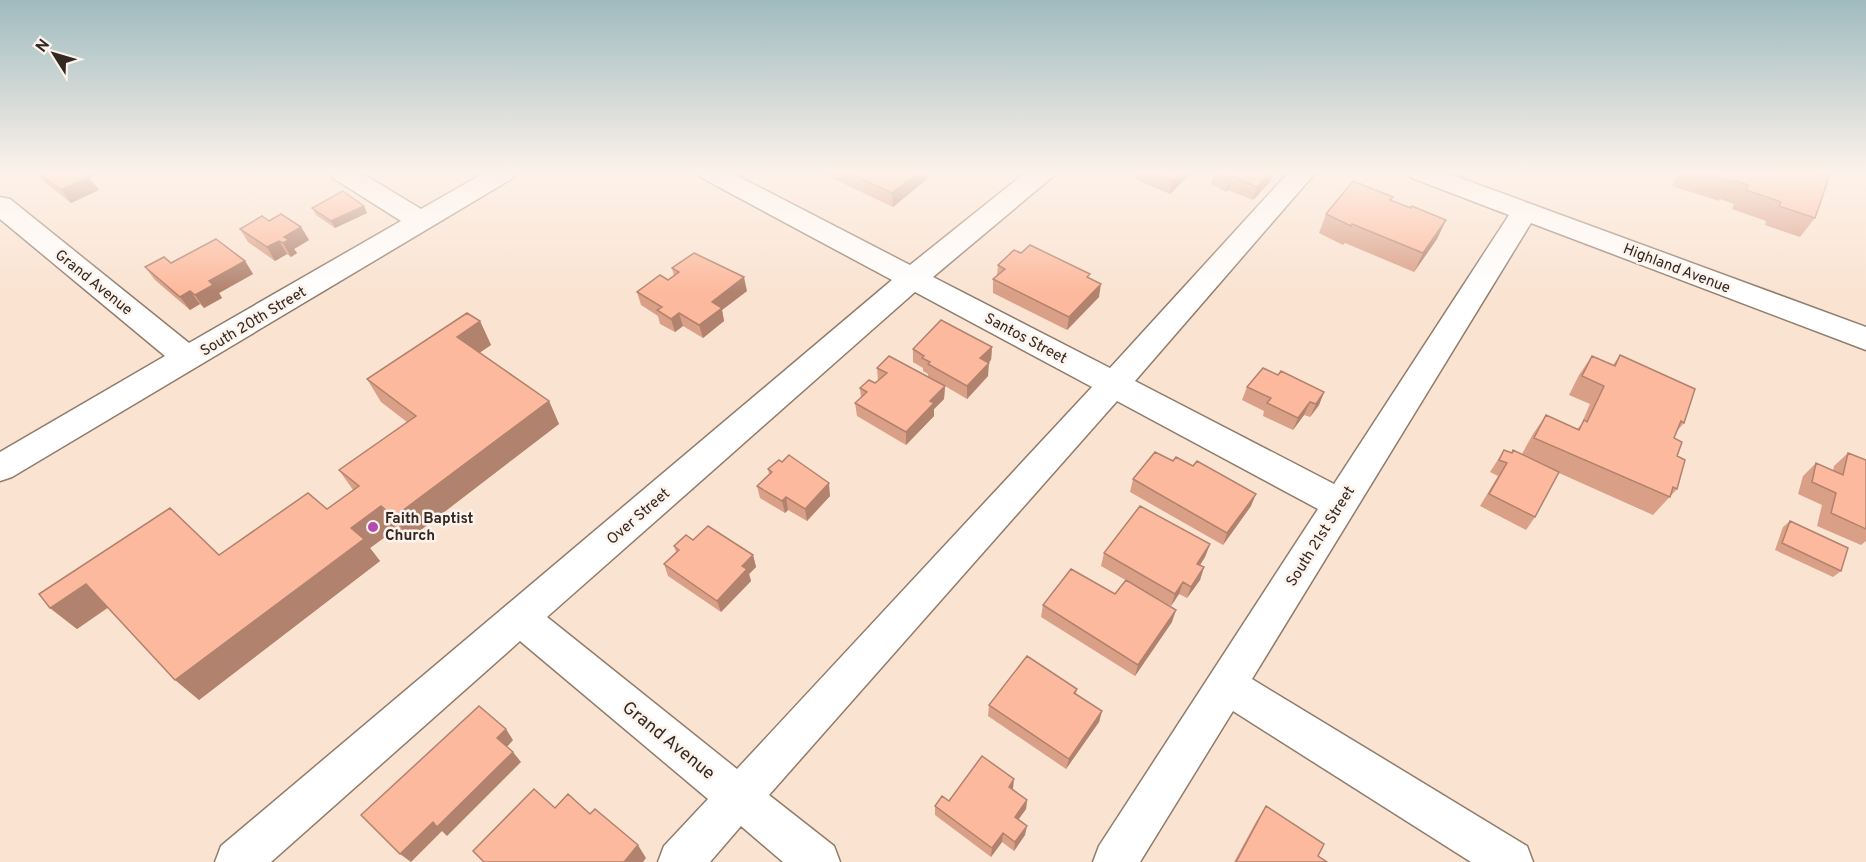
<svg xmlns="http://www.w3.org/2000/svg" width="1866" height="862" viewBox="0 0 1866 862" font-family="Overpass,sans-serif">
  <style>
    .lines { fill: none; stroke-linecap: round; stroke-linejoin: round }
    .minor-casing { stroke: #907c6b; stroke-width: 3 }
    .minor { fill: #fff; fill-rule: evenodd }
    .wall { fill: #da9f87 }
    .shaded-wall { fill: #b1826e }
    .building { fill: #fdb99d; stroke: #b1826e; stroke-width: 1.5 }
    .poi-dot { fill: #b34aad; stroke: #fdf3ec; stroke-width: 2 }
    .labels { text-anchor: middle; stroke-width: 5; stroke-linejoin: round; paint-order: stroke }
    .street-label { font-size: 15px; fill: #322922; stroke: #fdf3ec }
    .poi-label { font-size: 15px; font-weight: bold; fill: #322922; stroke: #fdf3ec; text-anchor: start }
    .near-street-label { font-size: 18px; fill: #322922; stroke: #fdf3ec }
  </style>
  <rect width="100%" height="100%" fill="#fae3d1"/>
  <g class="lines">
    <defs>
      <path id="minor" d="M329 172H360L421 209 486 172H517L513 178 12 477 0 481V452L165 356 0 219V197L10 199 189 343 401 221 333 178Z
        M698 172H730L910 265 1026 172H1055L1051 178 933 277 1110 368 1289 172H1316L1135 381 1334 484 1509 215 1412 178 1408 172H1444L1866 327V350L1531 223 1252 679 1527 846 1533 862H1471L1233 711 1140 862H1093L1099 846 1318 509 1117 401 769 795 834 846 840 862H783L741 826 710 862H658L664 846 708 799 520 641 271 862H215L221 846 892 280 702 178ZM915 292 1092 387 737 769 547 617Z"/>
    </defs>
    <use href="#minor" class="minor-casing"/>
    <use href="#minor" class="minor"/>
  </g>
  <path class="wall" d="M35 172H101L89 177 99 190 71 203 43 181Z
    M819 172H927V179L893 207Z
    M1136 172H1192L1170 194 1135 179Z
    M1214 172H1274L1270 182 1253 200 1228 190 1226 192 1211 184Z
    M1679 172H1812L1815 218 1800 237 1765 225 1766 221 1732 209 1734 204 1720 199 1719 201 1672 186Z
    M1393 197 1391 201 1411 208 1446 220 1437 239 1414 272 1345 243 1343 245 1319 233 1326 214Z
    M312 208 367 213 335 228 316 215Z
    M269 221 301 227 309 240 294 249 297 253 291 257 287 254 275 261 248 242 240 229Z
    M1021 253 1090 278 1099 297 1067 330 993 293V279L997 275 998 265Z
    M245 261 253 274 219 293 222 298 204 308 200 304 190 310 155 280 145 267 171 263Z
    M672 268 747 291 722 310 724 321 703 338 683 326 675 332 660 324 658 316 641 305 637 292 668 280 674 276Z
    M480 321 491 345 480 352 549 401 559 424 409 539 396 529 370 548 380 561 199 700 108 608 77 629 50 608 219 555 327 509 353 490 339 470 407 422 381 402 367 379Z
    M992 347 991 360 988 363V376L967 399 945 386 944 399 934 409V416L906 445 857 416 855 403 861 398 860 388 875 383 878 381 877 368 928 377V374L923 371V368L913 362V349Z
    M1620 355 1684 423 1676 432 1674 438 1677 456V489L1653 515 1559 473 1535 517 1526 530 1480 506 1498 476 1490 472 1504 450 1511 453 1513 450 1522 454 1533 434 1546 415 1577 429 1581 425 1590 404 1569 395 1579 375 1592 356 1613 365Z
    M1278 375 1324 392 1319 405 1310 417 1304 415 1293 430 1263 416 1264 411 1242 400 1247 387Z
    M1848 453 1866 460V541L1861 545 1817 526 1822 505 1798 494 1803 476 1816 463 1833 471 1834 466Z
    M782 462 830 496 807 521 788 510 785 513 760 498 757 486 769 474 768 469Z
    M1133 479 1251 506 1223 545 1130 492Z
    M1790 521 1841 571 1833 577 1775 550 1783 527Z
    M693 540 753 555 756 567 749 574 751 581 721 612 668 576 664 564 676 552 674 546Z
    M1210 544 1205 557 1200 565 1204 567 1200 580 1187 598 1179 594 1171 606 1101 566 1104 553Z
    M1115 594 1172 622 1135 676 1041 617 1043 605Z
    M1077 689 1076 694 1102 711 1099 722 1066 769 988 716 989 705Z
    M1013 789 1027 800 1026 809 1018 820 1025 835 1014 851 1002 842 991 857 935 815V806L949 801Z
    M1266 806 1318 856 1327 862H1234L1257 820Z"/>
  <path class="shaded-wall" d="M79 172H101L89 177 99 190 71 203 61 190Z
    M919 172H927V179L893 207 892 193Z
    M1182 172H1192L1170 194 1172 181Z
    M1272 172H1274L1270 182 1253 200 1257 187Z
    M1232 176 1228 190 1226 192 1230 179Z
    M364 206 367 213 335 228 331 221Z
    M1446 220 1437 239 1414 272 1423 253Z
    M301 227 309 240 294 249 297 253 291 257 283 243 284 237Z
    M279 241 287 254 275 261 267 247Z
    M245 261 253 274 219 293 222 298 204 308 195 295 209 281Z
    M744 277 747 291 722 310 724 321 703 338 699 325 712 302Z
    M1101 284 1099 297 1067 330 1069 317Z
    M190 291 200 304 190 310 180 297Z
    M679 313 683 326 675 332 671 319Z
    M480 321 491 345 469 360 457 337Z
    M992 347 991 360 979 371 980 358Z
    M989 363 988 376 967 399V386Z
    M945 386 944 399 934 409V416L906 445V432L930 401Z
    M1324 392 1319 405 1310 417 1316 404Z
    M549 401 559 424 409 539 394 517Z
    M1310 402 1304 415 1293 430 1298 418Z
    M829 483 830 496 807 521 805 509Z
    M1256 494 1251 506 1223 545 1227 533Z
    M786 497 788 510 785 513 782 501Z
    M381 506 396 529 370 548 380 561 199 700 175 680 351 528Z
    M1210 544 1205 557 1193 576 1197 564Z
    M753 555 756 567 749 574 751 581 721 612 717 601 742 566Z
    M1204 567 1200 580 1187 598 1191 587Z
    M1183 582 1179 594 1171 606 1175 594Z
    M86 584 111 605 77 629 50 608Z
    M1176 610 1172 622 1135 676 1138 665Z
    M1102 711 1099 722 1066 769 1069 759Z
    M506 729 513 740 505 749 497 738Z
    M513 752 521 762 447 836 442 831 411 862 400 854 433 822Z
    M1014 779 1013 789 1009 787Z
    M1027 800 1026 809 1013 827 1015 817Z
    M1027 826 1025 835 1014 851 1015 842Z
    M1003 833 1002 842 991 857 992 848Z
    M638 845 646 858 643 862H624Z"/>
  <path class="building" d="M37 172H82L89 177 61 190Z
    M846 172H919L892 193Z
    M1151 172H1182L1172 181Z
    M1217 172H1272L1257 187 1232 176 1230 179Z
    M1700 172H1812L1829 177 1815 218 1779 206 1781 202 1746 190 1748 185 1733 180 1732 182Z
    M1353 181 1393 197 1390 200 1411 208 1412 206 1446 220 1423 253 1352 224 1351 226 1326 214Z
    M343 191 364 206 331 221 312 208Z
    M281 214 301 227 284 237 289 240 283 243 279 241 267 247 240 229 262 216 269 221Z
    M216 239 245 261 209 281 213 285 195 295 190 291 180 297 145 267 164 257 171 263Z
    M1030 245 1090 274 1087 277 1101 284 1069 317 993 279 1005 269 998 265 1014 250 1021 253Z
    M694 253 744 277 712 302 722 308 699 325 679 313 671 319 657 310 662 307 637 292 660 275 668 280 679 272 672 268Z
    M467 313 480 321 457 337 549 401 394 517 381 506 351 528 364 539 175 680 86 584 50 608 39 594 170 508 219 555 308 493 327 509 359 486 339 470 416 416 367 379Z
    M941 320 992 347 980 358 989 363 967 386 928 364 930 362 922 358 924 356 913 349Z
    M1620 355 1695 389 1684 423 1681 421 1674 438 1682 442 1677 456 1685 460 1677 489 1673 487 1670 497 1534 438 1546 415 1579 430 1584 420 1587 422 1604 386 1582 376 1592 356 1615 366Z
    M889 356 945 386 930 401 934 403 906 432 855 403 867 392 860 388 869 380 875 383 887 373 877 368Z
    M1263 368 1278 375 1281 371 1324 392 1316 404 1310 402 1298 418 1267 403 1271 398 1247 387Z
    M1504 450 1512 453 1513 450 1559 472 1535 517 1489 494 1507 463 1499 460Z
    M1155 452 1173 461 1176 457 1193 466 1197 461 1256 494 1227 533 1133 479Z
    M1848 453 1866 460V529L1831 513 1836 493 1812 482 1816 463 1843 475Z
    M789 455 829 483 805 509 786 497 782 501 757 486 772 472 768 469 779 460 782 462Z
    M1140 506 1210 544 1197 564 1204 567 1191 587 1183 582 1175 594 1104 553Z
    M1790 521 1848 548 1841 571 1782 543Z
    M708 526 753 555 742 566 747 569 717 601 664 564 679 550 674 546 686 535 693 540Z
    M1071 569 1115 594 1126 580 1176 610 1138 665 1043 605Z
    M1027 656 1077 689 1074 693 1102 711 1069 759 989 705Z
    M479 706 506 729 497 738 513 752 437 827 433 822 400 854 361 815Z
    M982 756 1014 779 1009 787 1027 800 1015 817 1027 826 1015 842 1003 833 992 848 935 806 942 796 949 801Z
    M534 789 555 808 568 794 590 814 595 809 638 845 624 862H484L473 851Z
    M1266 806 1324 844 1318 856 1327 862H1236Z"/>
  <linearGradient id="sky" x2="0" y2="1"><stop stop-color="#9fbbbf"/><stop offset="0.59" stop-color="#fdf2ea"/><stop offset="1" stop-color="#fdf2ea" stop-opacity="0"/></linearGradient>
  <rect width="1866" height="292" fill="url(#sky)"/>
  <circle class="poi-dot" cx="373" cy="527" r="6"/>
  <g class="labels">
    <g class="street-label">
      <text transform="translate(1677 268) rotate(21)" y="5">Highland Avenue</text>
      <text transform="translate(94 282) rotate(39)" y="5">Grand Avenue</text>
      <text transform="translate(253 321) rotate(-31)" y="5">South 20th Street</text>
      <text transform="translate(1026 338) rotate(28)" y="5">Santos Street</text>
      <text transform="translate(638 516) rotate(-41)" y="5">Over Street</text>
      <text transform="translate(1320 536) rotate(-58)" y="5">South 21st Street</text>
    </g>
    <g class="poi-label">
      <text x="385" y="523">Faith Baptist<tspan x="385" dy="17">Church</tspan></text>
    </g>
    <g class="near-street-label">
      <text transform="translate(669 740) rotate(39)" y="6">Grand Avenue</text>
    </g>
  </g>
  <g transform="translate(54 54) rotate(307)" stroke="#fdf3ec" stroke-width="4.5" paint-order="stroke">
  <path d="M0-4.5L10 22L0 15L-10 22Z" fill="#322922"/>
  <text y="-9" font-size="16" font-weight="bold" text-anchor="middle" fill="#322922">N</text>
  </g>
</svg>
